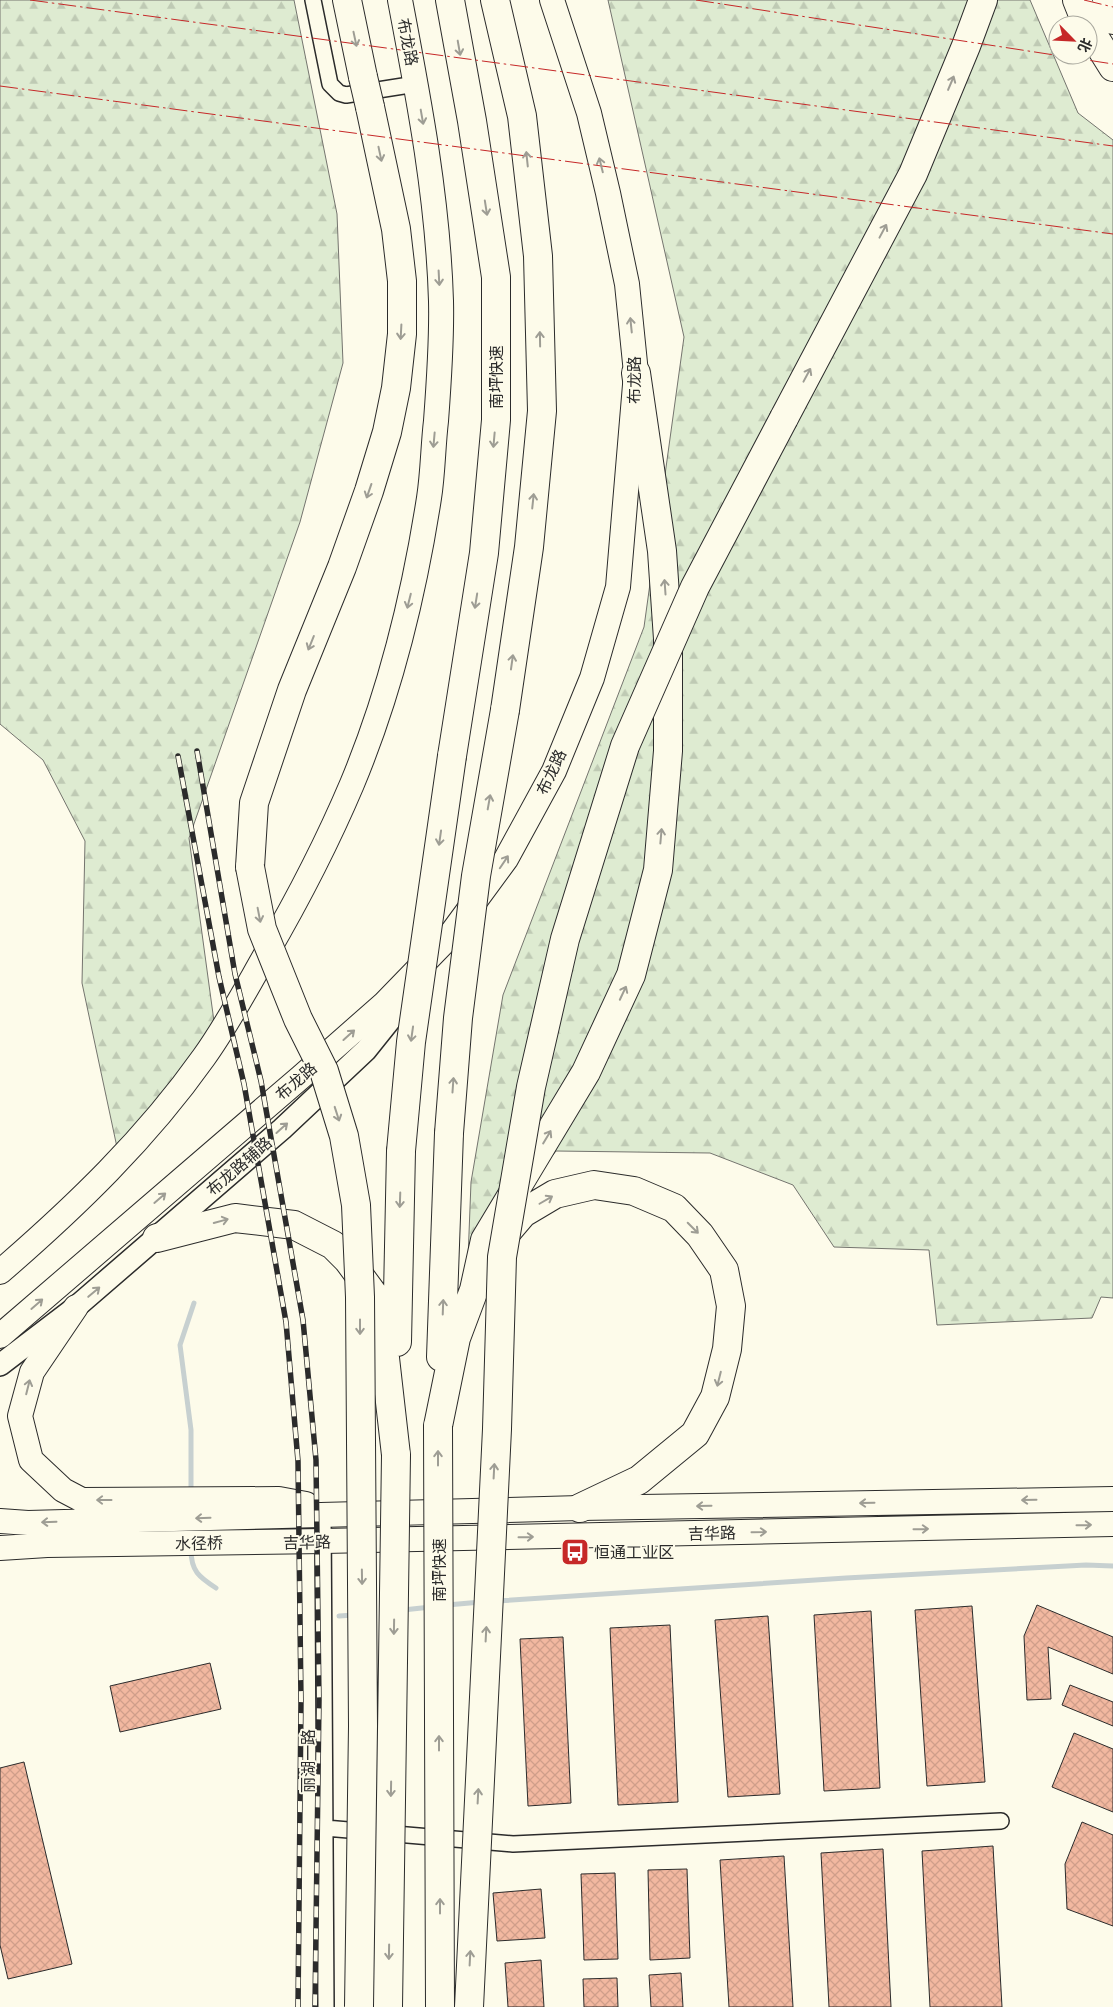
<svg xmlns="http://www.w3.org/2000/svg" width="1113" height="2007" viewBox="0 0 1113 2007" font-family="Bitter,'Noto Sans SC',serif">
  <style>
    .forest { fill: url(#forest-firs); stroke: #74746e }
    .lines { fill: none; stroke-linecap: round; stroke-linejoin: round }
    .stream { stroke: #c7d0d0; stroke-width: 5 }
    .building { fill: url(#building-cross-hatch); stroke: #2b2b2b }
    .street-casing { stroke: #2b2b2b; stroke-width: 18 }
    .secondary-casing { stroke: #2b2b2b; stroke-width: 24 }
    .primary-casing { stroke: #2b2b2b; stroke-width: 26 }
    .highway-casing { stroke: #2b2b2b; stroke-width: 30 }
    .street { stroke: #fdfbea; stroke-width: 15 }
    .secondary { stroke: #fdfbea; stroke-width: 21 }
    .primary { stroke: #fdfbea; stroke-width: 24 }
    .highway { stroke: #fdfbea; stroke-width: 28 }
    .rail-casing { stroke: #2b2b2b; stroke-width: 5.5 }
    .rail { stroke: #fdfbea; stroke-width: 4; stroke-dasharray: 11; stroke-linecap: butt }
    .highway-bridge-casing { stroke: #2b2b2b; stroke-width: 30; stroke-linecap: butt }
    .highway-bridge { stroke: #fdfbea; stroke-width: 28 }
    .power { stroke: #c62828; stroke-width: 1; stroke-dasharray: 18 4 2.5 4; stroke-linecap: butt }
    .oneway { stroke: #9e9d94 }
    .labels { text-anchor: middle; stroke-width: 4; stroke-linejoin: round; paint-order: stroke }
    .street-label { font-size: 16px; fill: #2b2b2b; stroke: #fdfbea }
    .poi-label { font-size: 16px; fill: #2b2b2b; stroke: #fdfbea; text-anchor: start }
  </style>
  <defs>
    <pattern id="forest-firs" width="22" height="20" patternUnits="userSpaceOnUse" patternTransform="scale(1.25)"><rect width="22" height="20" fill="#deebd1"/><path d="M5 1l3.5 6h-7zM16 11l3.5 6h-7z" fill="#bfcab4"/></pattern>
    <pattern id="building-cross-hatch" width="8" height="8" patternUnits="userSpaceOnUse" patternTransform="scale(1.25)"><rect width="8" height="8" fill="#f2b8a0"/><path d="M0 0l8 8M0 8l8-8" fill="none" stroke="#d09e8a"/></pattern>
  </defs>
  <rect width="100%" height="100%" fill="#fdfbea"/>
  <path class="forest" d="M0 0H294L337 214 343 363 300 522 189 838 216 1036 118 1152 82 983 85 841 43 760 0 724Z
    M608 0H1030L1078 113 1113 140V1298L1101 1297 1092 1318 937 1325 929 1250 834 1247 793 1185 710 1153 556 1151 468 1259 471 1182 503 995 644 627 684 337Z"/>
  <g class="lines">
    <path class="stream" d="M191 1494V1430L180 1345 194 1303
      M191 1550C191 1571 199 1577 216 1588
      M497 1601 846 1578 1086 1565 1113 1566
      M447 1605 481 1602
      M403 1610 431 1607
      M339 1616 354 1615"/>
  </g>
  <path class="building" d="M1037 1605 1113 1637V1674L1048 1647 1051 1699 1027 1700 1024 1636Z
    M972 1606 985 1782 927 1786 915 1610Z
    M871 1611 880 1788 824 1791 814 1615Z
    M768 1616 780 1794 728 1797 715 1620Z
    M670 1625 678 1802 618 1805 610 1628Z
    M563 1637 571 1803 528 1806 520 1639Z
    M210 1663 221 1709 120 1732 110 1686Z
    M1070 1685 1113 1702V1726L1062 1705Z
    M1074 1733 1113 1749V1812L1052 1787Z
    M24 1762 72 1964 8 1979 0 1945V1768Z
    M1082 1822 1113 1835V1926L1067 1909 1065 1864Z
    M993 1846 1002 2007H930L922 1851Z
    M883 1849 891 2007H829L821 1853Z
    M784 1856 793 2007H729L720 1860Z
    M687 1869 690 1958 650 1960 648 1870Z
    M615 1873 618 1959 584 1960 581 1874Z
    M541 1889 545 1938 497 1941 493 1893Z
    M541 1960 544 2007H508L505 1963Z
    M681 1973 683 2007H651L649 1975Z
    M617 1978 618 2007H584L583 1979Z"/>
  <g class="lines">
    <defs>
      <path id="street" d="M313 0 330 84 339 93 346 95 416 84
        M323 1515 326 2007
        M325 1828 513 1844 1001 1821"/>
      <path id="secondary" d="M0 1365 76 1307 282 1129 366 1050 398 1010 419 979"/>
      <path id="primary" d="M0 1272C75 1207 146 1139 204 1057 227 1025 246 989 266 954 298 899 327 843 352 784 390 693 414 595 429 498 433 473 433 446 436 421 439 381 442 341 441 301 438 199 419 100 400 0
        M76 1307 32 1372 20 1416 31 1460 63 1490 82 1500 279 1499 306 1504
        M0 1336 301 1077 384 1004 448 938 506 859 554 771 592 678 618 587 636 373 627 284 608 193 589 113 552 0
        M0 1521 28 1523 580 1508 1113 1499
        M0 1548 47 1545 324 1541 1113 1524"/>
      <path id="highway" d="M347 0 363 77
        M450 0 472 121 496 277V420L484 553 452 756
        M495 0 522 116 538 256 542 411 529 547 505 710
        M1077 0 1087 25
        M1107 0 1113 20
        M1088 27 1113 67
        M784 418 913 174 966 46 983 0
        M250 867 254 803 292 690 342 567 369 491 387 432 396 388 402 334V281L396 229 370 107
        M157 1238 235 1218 294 1225 333 1245 348 1260 373 1294 380 1314 396 1455
        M500 1240 523 1213 555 1194 594 1185 634 1191 674 1208 700 1235 724 1270 731 1306 727 1349 715 1397 695 1434 639 1480 580 1508
        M397 1342 401 1151
        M441 1357 449 1133
        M438 1426 456 1338 474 1290 485 1240 586 1072 631 975 658 870 668 751V639L662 551 636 373"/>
    </defs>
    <use href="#street" class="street-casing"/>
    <use href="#secondary" class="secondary-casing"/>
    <use href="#primary" class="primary-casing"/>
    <use href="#highway" class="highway-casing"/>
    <use href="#street" class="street"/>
    <use href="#secondary" class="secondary"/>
    <use href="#primary" class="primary"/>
    <use href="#highway" class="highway"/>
    <defs>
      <path id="rail" d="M197 751 235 974 261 1081 303 1320 316 1460 319 1700 315 2007
        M178 756 219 977 244 1084 286 1322 298 1461 301 1700 298 2007"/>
    </defs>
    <use href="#rail" class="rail-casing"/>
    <use href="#rail" class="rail"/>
    <defs>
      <path id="highway-bridge" d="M363 77 370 107
        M250 867 262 929 298 1019 324 1071 344 1136 356 1205 360 1297 363 1726 359 2007
        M449 1133 458 1018 476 876 505 710
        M401 1151 411 1042 452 756
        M438 1426 440 2007
        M388 2007 396 1455
        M469 2007 497 1429 502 1257 531 1087 565 939 625 746 695 587 784 418"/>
    </defs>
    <use href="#highway-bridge" class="highway-bridge-casing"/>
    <use href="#highway-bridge" class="highway-bridge"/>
    <path class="power" d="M30 0 1113 146
      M696 0 1113 64
      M1084 0 1113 7
      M0 86 1113 234"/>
  </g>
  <defs><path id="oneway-shaft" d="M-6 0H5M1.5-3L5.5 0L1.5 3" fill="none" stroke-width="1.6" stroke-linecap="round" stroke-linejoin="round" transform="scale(1.25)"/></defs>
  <g class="oneway">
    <use href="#oneway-shaft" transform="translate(355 39) rotate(78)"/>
    <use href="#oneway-shaft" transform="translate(459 48) rotate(80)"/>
    <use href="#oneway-shaft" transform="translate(951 83) rotate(-67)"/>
    <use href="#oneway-shaft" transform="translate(422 117) rotate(80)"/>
    <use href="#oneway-shaft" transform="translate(380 154) rotate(78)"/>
    <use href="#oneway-shaft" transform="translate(527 159) rotate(-96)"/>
    <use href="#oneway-shaft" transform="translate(601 165) rotate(-104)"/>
    <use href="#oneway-shaft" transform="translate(486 208) rotate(81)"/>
    <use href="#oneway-shaft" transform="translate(883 231) rotate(-62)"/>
    <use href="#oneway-shaft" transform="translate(439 278) rotate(87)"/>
    <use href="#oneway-shaft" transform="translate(631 325) rotate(-96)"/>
    <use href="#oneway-shaft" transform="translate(401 332) rotate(93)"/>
    <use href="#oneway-shaft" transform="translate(540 339) rotate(-91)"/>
    <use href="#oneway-shaft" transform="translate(807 375) rotate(-62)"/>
    <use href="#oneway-shaft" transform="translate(434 440) rotate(95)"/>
    <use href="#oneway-shaft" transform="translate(494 440) rotate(95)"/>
    <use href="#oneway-shaft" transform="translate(369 491) rotate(109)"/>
    <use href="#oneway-shaft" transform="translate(533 501) rotate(-84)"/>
    <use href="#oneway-shaft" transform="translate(665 587) rotate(-94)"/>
    <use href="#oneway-shaft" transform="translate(409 601) rotate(104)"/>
    <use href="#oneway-shaft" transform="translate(476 601) rotate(99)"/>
    <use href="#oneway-shaft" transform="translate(311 643) rotate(112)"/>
    <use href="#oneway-shaft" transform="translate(512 662) rotate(-82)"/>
    <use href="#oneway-shaft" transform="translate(489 802) rotate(-80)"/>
    <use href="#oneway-shaft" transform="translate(661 836) rotate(-85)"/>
    <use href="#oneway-shaft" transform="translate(440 838) rotate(98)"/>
    <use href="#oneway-shaft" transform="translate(504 862) rotate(-56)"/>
    <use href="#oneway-shaft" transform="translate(259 915) rotate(79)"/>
    <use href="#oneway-shaft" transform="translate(623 993) rotate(-65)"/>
    <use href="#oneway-shaft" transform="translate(412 1034) rotate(98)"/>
    <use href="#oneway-shaft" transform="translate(349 1035) rotate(-42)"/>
    <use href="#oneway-shaft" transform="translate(453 1085) rotate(-86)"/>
    <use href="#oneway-shaft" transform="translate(337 1114) rotate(72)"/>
    <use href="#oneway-shaft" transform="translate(282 1128) rotate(-42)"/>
    <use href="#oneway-shaft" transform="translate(547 1137) rotate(-59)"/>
    <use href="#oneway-shaft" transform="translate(160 1198) rotate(-41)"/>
    <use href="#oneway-shaft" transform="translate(400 1200) rotate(92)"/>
    <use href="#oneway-shaft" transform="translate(546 1200) rotate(-30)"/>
    <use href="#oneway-shaft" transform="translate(221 1221) rotate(-15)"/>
    <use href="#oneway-shaft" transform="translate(693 1228) rotate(45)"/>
    <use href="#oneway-shaft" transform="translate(94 1292) rotate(-40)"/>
    <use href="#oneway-shaft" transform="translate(37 1304) rotate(-41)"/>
    <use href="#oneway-shaft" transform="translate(443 1307) rotate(-88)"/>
    <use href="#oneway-shaft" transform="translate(360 1327) rotate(90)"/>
    <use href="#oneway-shaft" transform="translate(719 1379) rotate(104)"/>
    <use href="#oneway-shaft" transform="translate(28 1387) rotate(-76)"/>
    <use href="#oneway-shaft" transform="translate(438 1458) rotate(-90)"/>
    <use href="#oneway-shaft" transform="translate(494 1471) rotate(-87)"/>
    <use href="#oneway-shaft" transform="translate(104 1500) rotate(180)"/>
    <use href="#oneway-shaft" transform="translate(1029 1500) rotate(179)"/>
    <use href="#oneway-shaft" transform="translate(867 1503) rotate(179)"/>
    <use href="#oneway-shaft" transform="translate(704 1506) rotate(179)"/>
    <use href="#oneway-shaft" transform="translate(203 1518) rotate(178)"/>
    <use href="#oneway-shaft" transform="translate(49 1522) rotate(178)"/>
    <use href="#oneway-shaft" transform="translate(1084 1525) rotate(-1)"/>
    <use href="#oneway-shaft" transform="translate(921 1529) rotate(-1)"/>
    <use href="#oneway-shaft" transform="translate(759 1532) rotate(-1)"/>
    <use href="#oneway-shaft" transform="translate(526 1537) rotate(-1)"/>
    <use href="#oneway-shaft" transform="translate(362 1577) rotate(89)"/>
    <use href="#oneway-shaft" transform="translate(394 1627) rotate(91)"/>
    <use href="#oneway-shaft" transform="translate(486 1634) rotate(-87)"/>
    <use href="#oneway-shaft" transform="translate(439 1743) rotate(-90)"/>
    <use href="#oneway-shaft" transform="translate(391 1789) rotate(91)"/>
    <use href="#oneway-shaft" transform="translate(478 1796) rotate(-87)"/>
    <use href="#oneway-shaft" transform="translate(440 1906) rotate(-90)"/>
    <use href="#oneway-shaft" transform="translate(389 1952) rotate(91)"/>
    <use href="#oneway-shaft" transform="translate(470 1958) rotate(-87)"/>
  </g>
  <defs>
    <symbol id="bus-square" viewBox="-11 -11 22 22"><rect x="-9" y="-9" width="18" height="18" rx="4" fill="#c62828" stroke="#fdfbea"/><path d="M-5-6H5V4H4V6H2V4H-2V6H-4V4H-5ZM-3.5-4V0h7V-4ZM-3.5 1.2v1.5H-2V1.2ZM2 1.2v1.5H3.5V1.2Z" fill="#fff"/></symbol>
  </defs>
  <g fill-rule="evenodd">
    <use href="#bus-square" x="559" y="1536" width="32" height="32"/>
  </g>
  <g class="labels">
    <g class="street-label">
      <text transform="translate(408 42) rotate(79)" y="6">布龙路</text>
      <text transform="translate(496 377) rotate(-90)" y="6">南坪快速</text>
      <text transform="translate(634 380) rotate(-90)" y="6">布龙路</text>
      <text transform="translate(551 772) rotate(-65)" y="6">布龙路</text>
      <text transform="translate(296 1081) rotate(-41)" y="6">布龙路</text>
      <text transform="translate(239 1166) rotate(-41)" y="6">布龙路辅路</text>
      <text transform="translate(712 1533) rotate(-1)" y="6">吉华路</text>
      <text transform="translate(307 1542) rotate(-1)" y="6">吉华路</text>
      <text transform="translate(199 1543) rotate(-1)" y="6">水径桥</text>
      <text transform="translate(439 1570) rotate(-90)" y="6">南坪快速</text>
      <text transform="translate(308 1761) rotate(-90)" y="6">丽湖一路</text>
    </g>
    <g class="poi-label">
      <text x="594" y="1558">恒通工业区</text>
    </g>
  </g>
  <g transform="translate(1073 40) rotate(114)"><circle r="24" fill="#fdfbea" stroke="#a9a89e"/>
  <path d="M0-4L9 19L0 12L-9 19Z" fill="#c62828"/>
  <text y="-8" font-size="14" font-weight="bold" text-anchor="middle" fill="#2b2b2b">北</text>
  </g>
</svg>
